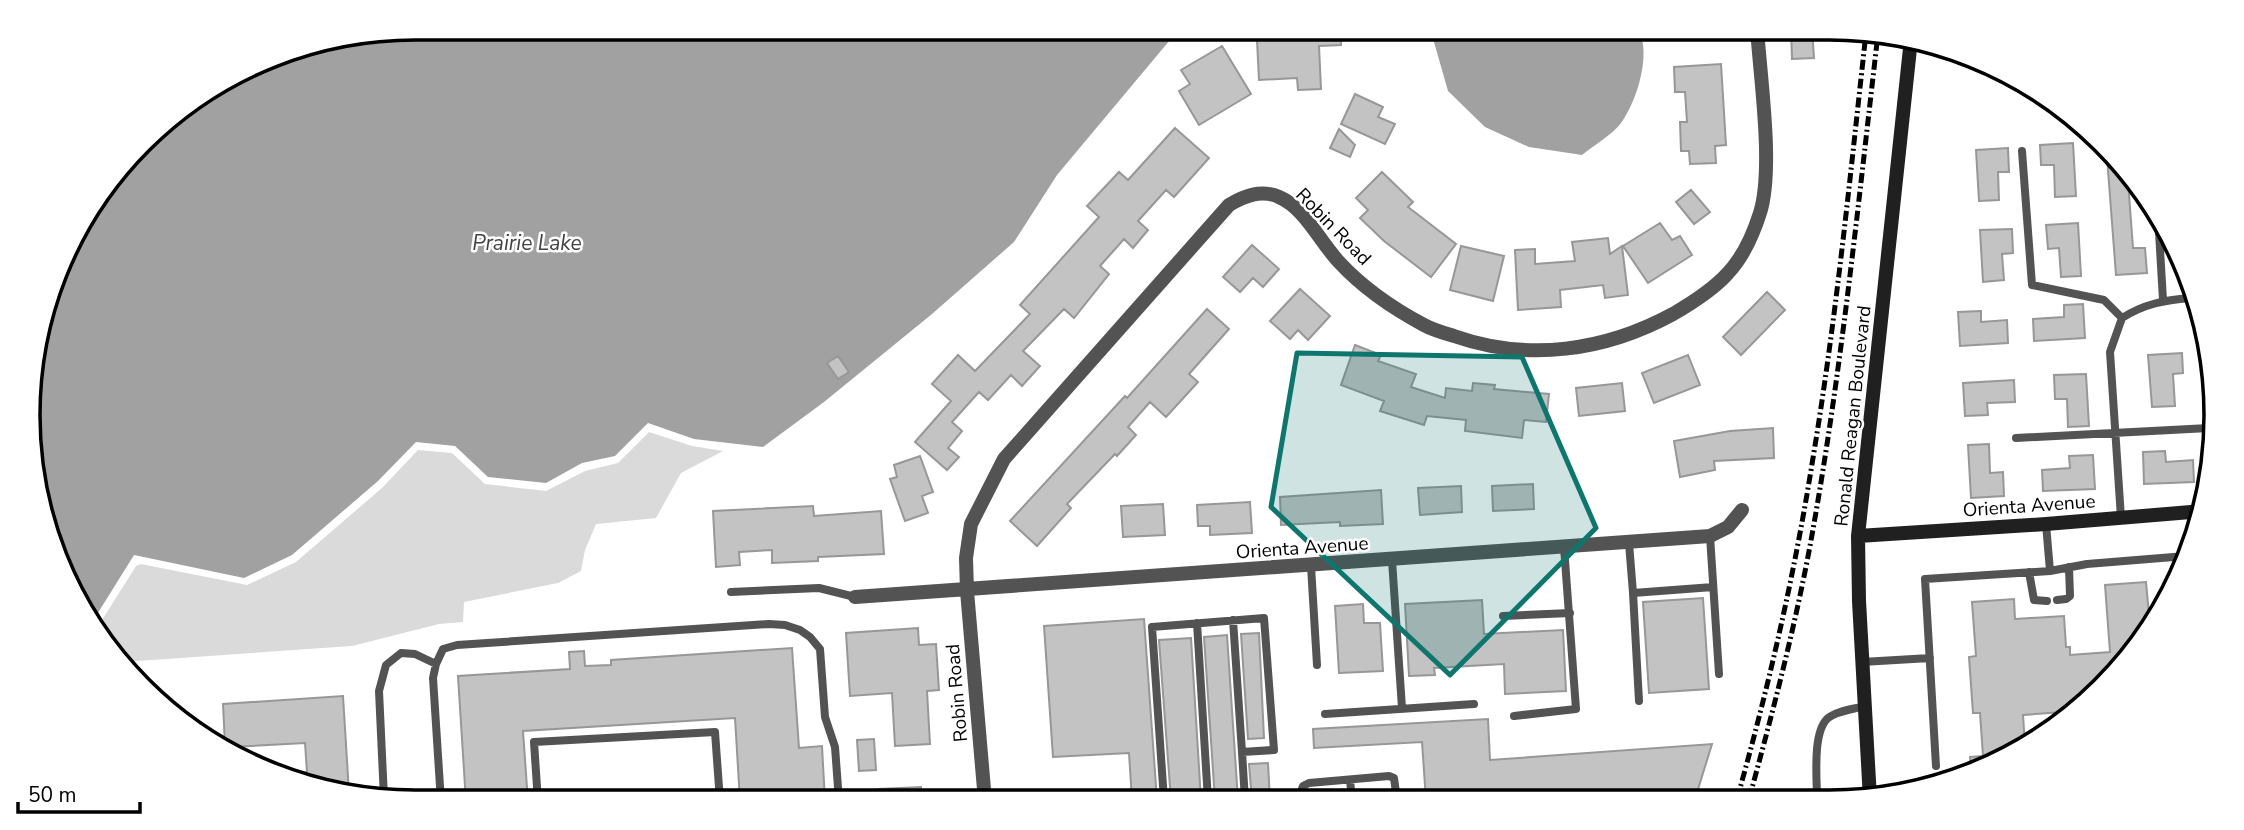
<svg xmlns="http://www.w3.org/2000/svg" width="2244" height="830" viewBox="0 0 2244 830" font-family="'Nunito Sans',sans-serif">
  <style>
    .green { fill: #dadada }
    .water { fill: #a1a1a1 }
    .building { fill: #c3c3c3; stroke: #979797; stroke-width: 2 }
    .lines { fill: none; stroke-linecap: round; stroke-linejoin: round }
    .lane { stroke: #535353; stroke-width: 8 }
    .street { stroke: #535353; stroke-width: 14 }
    .secondary { stroke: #202020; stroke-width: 14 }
    .rail { stroke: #000; stroke-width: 5; stroke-dasharray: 10 3.5 2 3.5; stroke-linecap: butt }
    .marked { fill: #0f766e; fill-opacity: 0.2; stroke: #0f766e; stroke-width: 5; stroke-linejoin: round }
    .labels { text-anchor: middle; stroke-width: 5; stroke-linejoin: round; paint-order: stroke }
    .street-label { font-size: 19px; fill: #000; stroke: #fff }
    .water-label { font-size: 21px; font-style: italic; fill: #424242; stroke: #fff }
    .rim { fill: none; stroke: #000; stroke-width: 3.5 }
  </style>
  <rect width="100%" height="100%" fill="#fff"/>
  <path class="green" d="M649 432 692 446 723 451 681 473 656 518 596 524 585 550 581 571 558 583 464 602 463 622 439 624 352 646 123 662 95 631 136 566 141 564 247 585 296 562 382 488 418 450 452 453 485 484 546 491 585 471 618 463Z"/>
  <path class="water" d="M415 28H1180L1057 175 1014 242 932 314 824 402 763 447 694 439 648 423 615 456 582 463 546 483 488 477 455 446 416 442 378 481 292 555 244 578 134 555 91 624 36 491 31 364 80 222 160 124 290 49Z
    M1430 28H1638C1652 53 1637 101 1621 123 1612 135 1594 145 1582 155L1529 147 1485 127 1448 91Z"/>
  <path class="building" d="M1295 28H1340L1341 45 1319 46 1321 89 1298 90 1297 78 1259 80 1257 40 1296 38Z
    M1791 28H1812L1814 58 1792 59Z
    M1222 46 1251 94 1199 125 1179 91 1190 84 1181 70Z
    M1721 64 1726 145 1715 146 1716 163 1690 164 1689 151H1681L1680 122H1687L1685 92H1675L1674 67Z
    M1355 94 1383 107 1378 117 1395 124 1385 144 1341 124Z
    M1175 128 1209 158 1174 197 1166 190 1138 221 1148 230 1133 248 1124 239 1100 266 1109 274 1074 318 1064 309 1023 351 1040 366 1022 386 1011 375 988 400 979 392 952 422 962 431 948 448 959 457 947 470 915 442 951 401 932 384 958 355 975 371 1030 314 1020 305 1099 217 1087 206 1119 172 1128 180Z
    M1339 129 1355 145 1350 157 1330 148Z
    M2073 143 2076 196 2055 197 2054 165H2041L2040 145Z
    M2008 148 2009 172H1998L1999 200 1979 201 1976 150Z
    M2107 157 2128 181 2133 248H2145L2147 273 2116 275Z
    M1382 172 1413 202 1408 207 1456 244 1431 277 1384 241 1360 218 1368 210 1356 198Z
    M1691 190 1710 212 1694 224 1676 202Z
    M1660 223 1672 240 1680 236 1692 255 1648 283 1623 246Z
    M2078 223 2081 276 2061 277 2059 248 2048 249 2046 225Z
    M2012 229 2013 253 2002 254 2004 280 1983 282 1980 230Z
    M1608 238 1610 254 1622 246 1628 295 1605 298 1603 285 1560 290 1561 307 1518 310 1515 250 1535 249V264L1575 261 1572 242Z
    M1252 245 1279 269 1263 287 1253 278 1240 292 1223 277Z
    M1461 246 1504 256 1493 301 1450 290Z
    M1300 289 1330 316 1308 340 1298 330 1290 339 1270 321Z
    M1767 292 1785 310 1741 355 1723 337Z
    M2083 304 2085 338 2034 341 2033 319 2064 317V305Z
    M1207 309 1229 329 1189 374 1198 382 1166 417 1150 402 1128 427 1136 435 1117 456 1115 454 1067 504 1071 508 1037 546 1010 521 1125 396 1127 398Z
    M1981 311V322L2007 320 2008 343 1960 346 1958 312Z
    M1355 345 1381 355 1378 361 1416 374 1411 387 1445 398 1446 388 1472 391 1473 383 1495 385 1494 389 1549 394 1546 422 1524 420 1522 438 1465 431 1466 420 1427 416 1424 425 1380 411 1384 401 1341 385Z
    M2182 353 2183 373 2173 374 2175 406 2152 407 2148 355Z
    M1688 355 1700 385 1654 403 1642 373Z
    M838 356 849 372 838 379 827 363Z
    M2086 374 2089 426 2068 427 2067 399H2055L2054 375Z
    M2014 380 2015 402 1987 403 1988 415 1965 416 1963 383Z
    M1622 383 1625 411 1579 416 1576 388Z
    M1773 428 1774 458 1714 461 1715 470 1680 477 1674 441 1730 431Z
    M1989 444 1990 473 2003 472 2004 496 1971 498 1968 445Z
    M2165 451 2166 462 2193 460 2194 482 2144 484 2143 452Z
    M2093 455 2095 489 2043 491 2042 470 2070 468 2069 456Z
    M920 456 933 492 922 496 928 513 905 521 890 479 897 477 894 465Z
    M1533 484 1534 509 1493 511 1492 486Z
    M1461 486 1462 512 1420 515 1418 488Z
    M1381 490 1383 524 1340 526V522L1281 525 1280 497Z
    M1250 502 1252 533 1210 535V526H1198L1197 505Z
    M1163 504 1165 535 1123 537 1121 506Z
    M813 506 814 516 881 511 884 554 818 557V561L772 563V550L739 552 740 565 716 567 713 511Z
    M2146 582 2150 626 2084 706 2076 711 2023 715 2025 745 2000 762 1971 771 1970 757 1983 756 1980 713H1973L1969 657 1976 656 1972 602 2014 599 2015 619 2064 616 2066 647H2070V655L2110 652 2105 585Z
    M1703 598 1709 689 1649 693 1643 602Z
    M1482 600 1484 634 1563 630 1566 691 1505 694 1504 664 1434 668 1435 675 1409 676 1405 604Z
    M1363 604 1364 623H1380L1383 671 1339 673 1335 606Z
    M1144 619 1157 800H1132L1129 753 1053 757 1044 626Z
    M918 628 919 645 936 644 939 690 927 691 930 744 895 746 892 693 850 696 846 633Z
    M1259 633 1264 738 1248 739 1241 634Z
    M1227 635 1238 800H1215L1204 637Z
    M1191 638 1201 800H1171L1159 640Z
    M792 648 799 748 822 746 825 801H740L735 718 523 731 528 802H466L458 676 570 669 569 652 584 651 585 666 611 665V660Z
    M343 696 349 793 314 789 283 773 307 772 305 743 231 747 225 745 223 704Z
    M1488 719 1490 760 1712 744 1695 799 1426 800 1422 742 1314 748 1313 729Z
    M874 739 876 770 859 771 857 740Z
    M1268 763 1270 800H1252L1249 764Z
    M921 787 922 801H879V789Z"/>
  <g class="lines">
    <path class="lane" d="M2022 151 2032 285 2104 300 2122 318C2144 304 2165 300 2190 298
      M2158 215 2163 300
      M2016 438 2209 428
      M2121 518 2110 352 2122 318
      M1710 536 1719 674
      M1629 543 1633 593
      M1392 560 1402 708
      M1311 566 1317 665
      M2050 571 2087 564 2186 556
      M2029 572 2034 600 2047 601
      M731 592 819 588 855 597
      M2057 600 2066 599 2070 596 2069 567
      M1503 616 1570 613
      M1233 620 1242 752
      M1197 623 1208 800
      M1862 662 1930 658
      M1639 701 1633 593 1713 587
      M1325 714 1474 704
      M1514 716 1576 709 1564 547
      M1936 766 1925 579 2050 571 2046 524
      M1350 780 1352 800
      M384 798 379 691 386 665 401 653 415 654 436 664
      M1817 799C1817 779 1812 732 1828 718 1836 711 1854 709 1865 706
      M1164 800 1152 627 1264 618 1274 750 1242 752 1245 800
      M1298 800 1303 786 1309 783 1389 776 1394 778 1397 800
      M441 802 433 678 436 664 443 649 457 645 769 624 785 625 800 630 810 637 820 649 825 717 835 747 839 801
      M538 802 534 742 715 732 720 801"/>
    <path class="street" d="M855 597 1710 536 1728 527 1742 510
      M985 801 967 591 966 558 971 524 1004 459 1229 205C1244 196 1261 189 1279 197 1305 208 1320 242 1339 262 1363 288 1394 309 1424 325 1433 330 1444 333 1454 336 1528 362 1605 351 1673 314 1692 303 1713 290 1728 273 1744 256 1753 235 1760 213 1774 168 1760 77 1757 28"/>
    <path class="secondary" d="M1858 536 2046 524 2203 511
      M1870 799 1859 601 1858 536 1911 39"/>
    <path class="rail" d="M1737 799C1768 689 1794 577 1812 464 1836 321 1850 177 1866 33
      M1749 799C1772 715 1794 631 1810 546 1841 376 1858 205 1878 34"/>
  </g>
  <path class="marked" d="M1297 353 1522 357 1596 528 1450 675 1271 507Z"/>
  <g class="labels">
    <g class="street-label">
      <text transform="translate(1334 226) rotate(46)" y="7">Robin Road</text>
      <text transform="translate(1852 416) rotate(-84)" y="7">Ronald Reagan Boulevard</text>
      <text transform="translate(2029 505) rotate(-4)" y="7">Orienta Avenue</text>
      <text transform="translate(1302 547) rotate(-4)" y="7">Orienta Avenue</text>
      <text transform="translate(956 693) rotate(-95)" y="7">Robin Road</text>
    </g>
    <g class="water-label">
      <text x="527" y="250">Prairie Lake</text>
    </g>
  </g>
  <path d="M0 0H2244V830H0ZM415 40H1829A375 375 0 0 1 2204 415V415A375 375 0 0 1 1829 790H415A375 375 0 0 1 40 415V415A375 375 0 0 1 415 40Z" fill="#fff" fill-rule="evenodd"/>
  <path class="rim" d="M415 40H1829A375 375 0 0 1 2204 415V415A375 375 0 0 1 1829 790H415A375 375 0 0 1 40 415V415A375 375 0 0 1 415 40Z"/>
  <path d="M18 802v10h122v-10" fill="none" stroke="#000000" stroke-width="3.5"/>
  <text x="28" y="802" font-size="21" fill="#000000" stroke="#ffffff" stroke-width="5" paint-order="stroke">50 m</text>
</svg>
